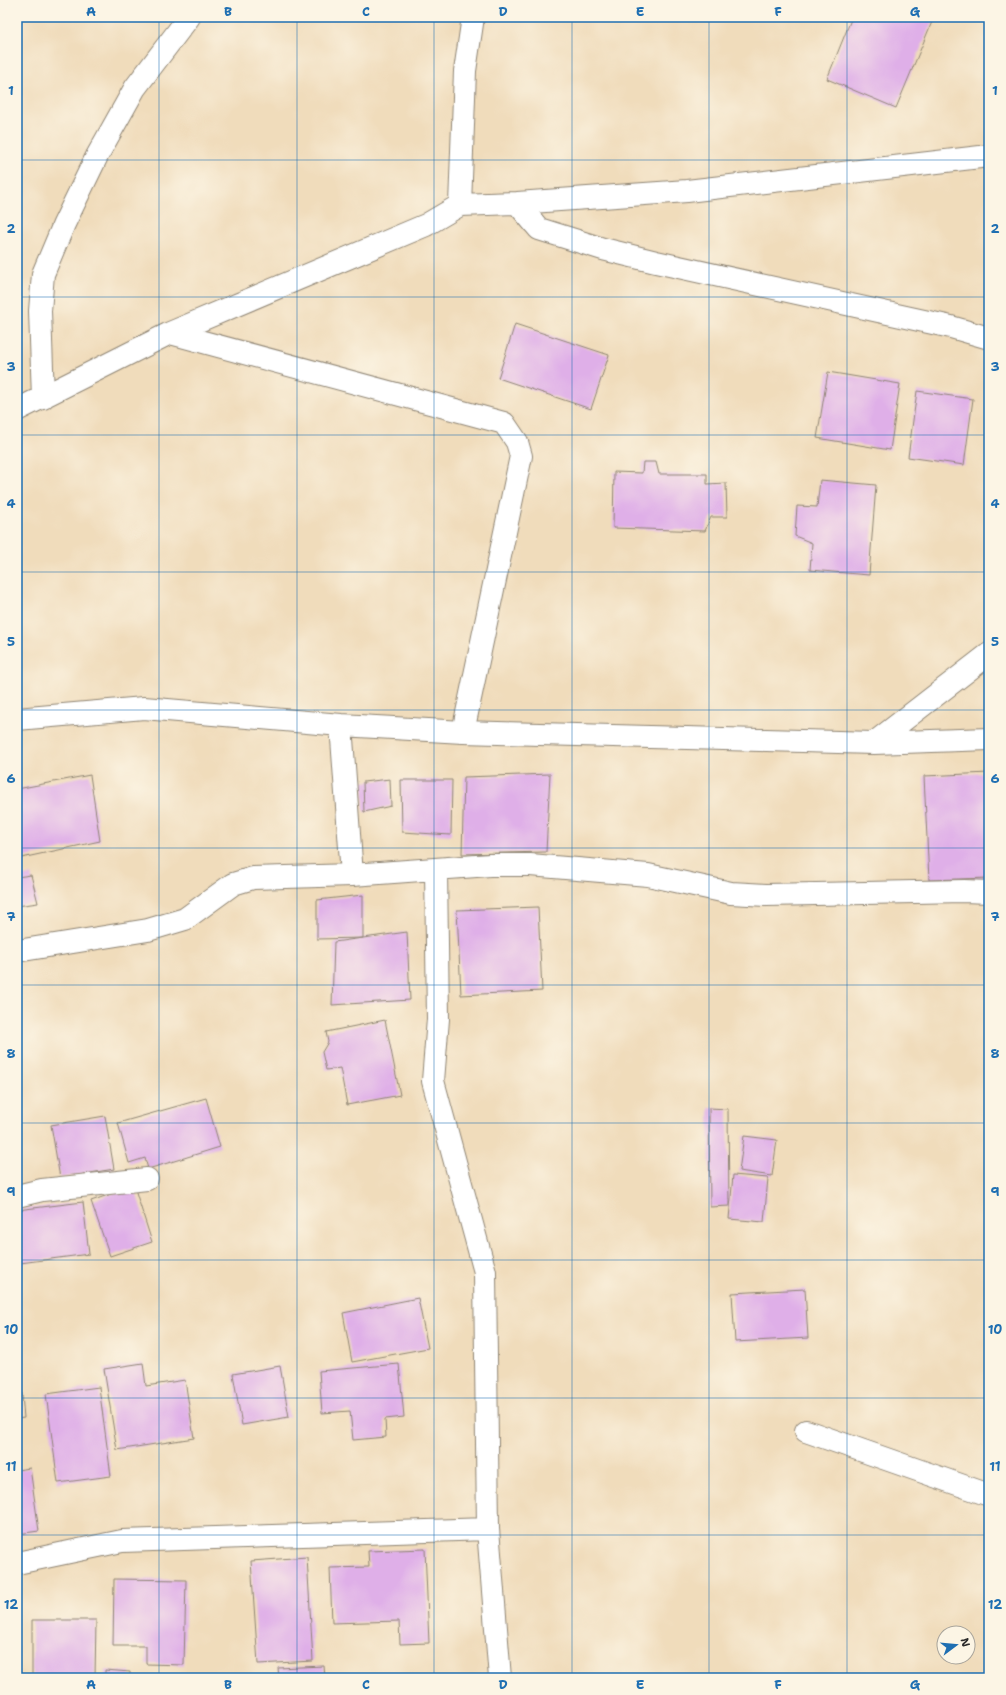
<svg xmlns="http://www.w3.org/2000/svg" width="1006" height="1695" viewBox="0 0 1006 1695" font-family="'Shantell Sans',sans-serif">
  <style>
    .building { fill: #dfafe8 }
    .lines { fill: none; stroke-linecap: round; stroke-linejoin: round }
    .minor-casing { stroke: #8e8473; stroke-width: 24 }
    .minor { stroke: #fff; stroke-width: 22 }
    .grid { fill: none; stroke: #1f6fb2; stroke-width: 1; stroke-opacity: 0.55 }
    .neatline { fill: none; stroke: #1f6fb2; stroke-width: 1.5 }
    .grid-label { font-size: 13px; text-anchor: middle; font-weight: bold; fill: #1f6fb2 }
  </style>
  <rect width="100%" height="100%" fill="#fcf5e5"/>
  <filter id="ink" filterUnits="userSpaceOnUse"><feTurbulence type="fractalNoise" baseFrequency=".025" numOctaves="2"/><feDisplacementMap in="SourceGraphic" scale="8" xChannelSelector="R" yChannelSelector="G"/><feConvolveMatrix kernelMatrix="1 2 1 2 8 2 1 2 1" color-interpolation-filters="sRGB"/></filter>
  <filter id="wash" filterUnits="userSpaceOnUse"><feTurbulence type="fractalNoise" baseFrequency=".012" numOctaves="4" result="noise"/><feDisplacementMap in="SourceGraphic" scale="16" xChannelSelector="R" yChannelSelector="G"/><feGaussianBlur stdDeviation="0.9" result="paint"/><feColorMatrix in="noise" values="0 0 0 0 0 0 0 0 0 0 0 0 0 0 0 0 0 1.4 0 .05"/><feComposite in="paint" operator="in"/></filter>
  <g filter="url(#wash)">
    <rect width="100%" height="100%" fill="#f0dcbb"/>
    <g id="blocks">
      <path class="building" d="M852 17H934L896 108 827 79Z
        M515 324 609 355 591 409 498 378Z
        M828 372 900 384 890 450 817 438Z
        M917 391 973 399 964 465 908 457Z
        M643 462H656L659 474H707V484L726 483 727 517H711L705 531 613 528 614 472 642 473Z
        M820 480 876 485 869 575 810 570 812 543 795 536 797 506 817 507Z
        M989 773V878L929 880 924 776Z
        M550 774 546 852 462 854 464 777Z
        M90 775 100 841 17 859V789Z
        M390 779 391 806 364 812 363 782Z
        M401 780H452L451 835 402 832Z
        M31 875 38 903 17 906V877Z
        M363 895V938L317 939V900Z
        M538 907 542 991 461 995 457 910Z
        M407 932 410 1000 332 1005 334 942Z
        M385 1020 400 1095 347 1105 340 1068 326 1070 322 1052 328 1042 326 1032Z
        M206 1098 220 1147 148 1169 145 1158 129 1163 118 1123Z
        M709 1108 728 1109 729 1206 710 1207Z
        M105 1116 114 1169 60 1178 51 1125Z
        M744 1136 777 1140 772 1176 739 1171Z
        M733 1175 768 1178 764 1222 729 1219Z
        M134 1186 152 1242 110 1256 91 1201Z
        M83 1202 89 1254 20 1263 17 1243V1210Z
        M805 1289 808 1338 735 1342 732 1293Z
        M418 1298 428 1348 352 1362 343 1313Z
        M143 1363 146 1386 185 1380 194 1438 117 1450 104 1369Z
        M399 1364 404 1417 385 1419 386 1437 353 1440 350 1411 322 1413 319 1371Z
        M280 1366 289 1417 242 1425 233 1374Z
        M17 1371H20L24 1418 17 1419Z
        M99 1387 111 1476 58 1483 46 1394Z
        M30 1468 39 1531 17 1534V1470Z
        M425 1549 429 1643 400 1644 399 1621 332 1623 330 1568 369 1567 368 1551Z
        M307 1557 313 1661 258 1664 251 1561Z
        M114 1579 186 1580 184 1665 146 1664V1646H113Z
        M32 1620H96L95 1678H32Z
        M324 1666 325 1678H279L278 1668Z
        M105 1670 130 1672V1678H105Z"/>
    </g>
  </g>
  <g filter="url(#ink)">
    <use href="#blocks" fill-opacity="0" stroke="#8e8473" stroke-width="1"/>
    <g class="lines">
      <defs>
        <path id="minor" d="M517 203 539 229 603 249 656 262 951 327 989 338
          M460 205 465 71 473 17
          M170 333 504 423 517 442 521 456 463 732
          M43 398 40 311 43 274 64 224 97 156 135 88 189 17
          M17 410 170 333 426 225 460 205 517 203 687 191 989 156
          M17 719 144 708 341 725 463 732 874 743 989 739
          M341 725 352 875
          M874 743 989 654
          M436 869 438 1019 433 1081 485 1272 488 1529 500 1678
          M17 951 148 930 185 919 233 884 253 878 352 875 490 865H530L648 875 731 893 766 895 964 891 989 892
          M17 1196 42 1190 147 1179
          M806 1431 989 1495
          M17 1563 122 1541 488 1529"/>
      </defs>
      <use href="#minor" class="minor-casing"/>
      <use href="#minor" class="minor"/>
    </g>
  </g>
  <path class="grid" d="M159 17V1678M297 17V1678M434 17V1678M572 17V1678M709 17V1678M847 17V1678M17 160H989M17 297H989M17 435H989M17 572H989M17 710H989M17 848H989M17 985H989M17 1123H989M17 1260H989M17 1398H989M17 1535H989"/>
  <rect width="1006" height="1695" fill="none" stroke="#fcf5e5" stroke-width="44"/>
  <g transform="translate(956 1645) rotate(74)"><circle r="19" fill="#fcf5e5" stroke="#a8a49b"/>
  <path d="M0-3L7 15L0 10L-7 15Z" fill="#1f6fb2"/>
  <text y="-6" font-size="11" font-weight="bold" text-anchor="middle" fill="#2b2b2b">N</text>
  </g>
  <rect x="22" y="22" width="962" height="1651" class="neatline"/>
  <g class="grid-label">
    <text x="91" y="16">A</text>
    <text x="228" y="16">B</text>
    <text x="366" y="16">C</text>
    <text x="503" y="16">D</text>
    <text x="640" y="16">E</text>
    <text x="778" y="16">F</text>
    <text x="915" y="16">G</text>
    <text x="11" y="95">1</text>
    <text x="995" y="95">1</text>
    <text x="11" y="233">2</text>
    <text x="995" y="233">2</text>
    <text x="11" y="371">3</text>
    <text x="995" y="371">3</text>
    <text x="11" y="508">4</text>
    <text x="995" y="508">4</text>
    <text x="11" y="646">5</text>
    <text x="995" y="646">5</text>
    <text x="11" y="783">6</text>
    <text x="995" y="783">6</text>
    <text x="11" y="921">7</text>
    <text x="995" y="921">7</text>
    <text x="11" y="1058">8</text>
    <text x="995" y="1058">8</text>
    <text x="11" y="1196">9</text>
    <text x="995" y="1196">9</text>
    <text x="11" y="1334">10</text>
    <text x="995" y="1334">10</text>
    <text x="11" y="1471">11</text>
    <text x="995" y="1471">11</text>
    <text x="11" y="1609">12</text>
    <text x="995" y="1609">12</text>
    <text x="91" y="1689">A</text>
    <text x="228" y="1689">B</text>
    <text x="366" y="1689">C</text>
    <text x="503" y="1689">D</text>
    <text x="640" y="1689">E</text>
    <text x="778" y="1689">F</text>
    <text x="915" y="1689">G</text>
  </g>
</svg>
